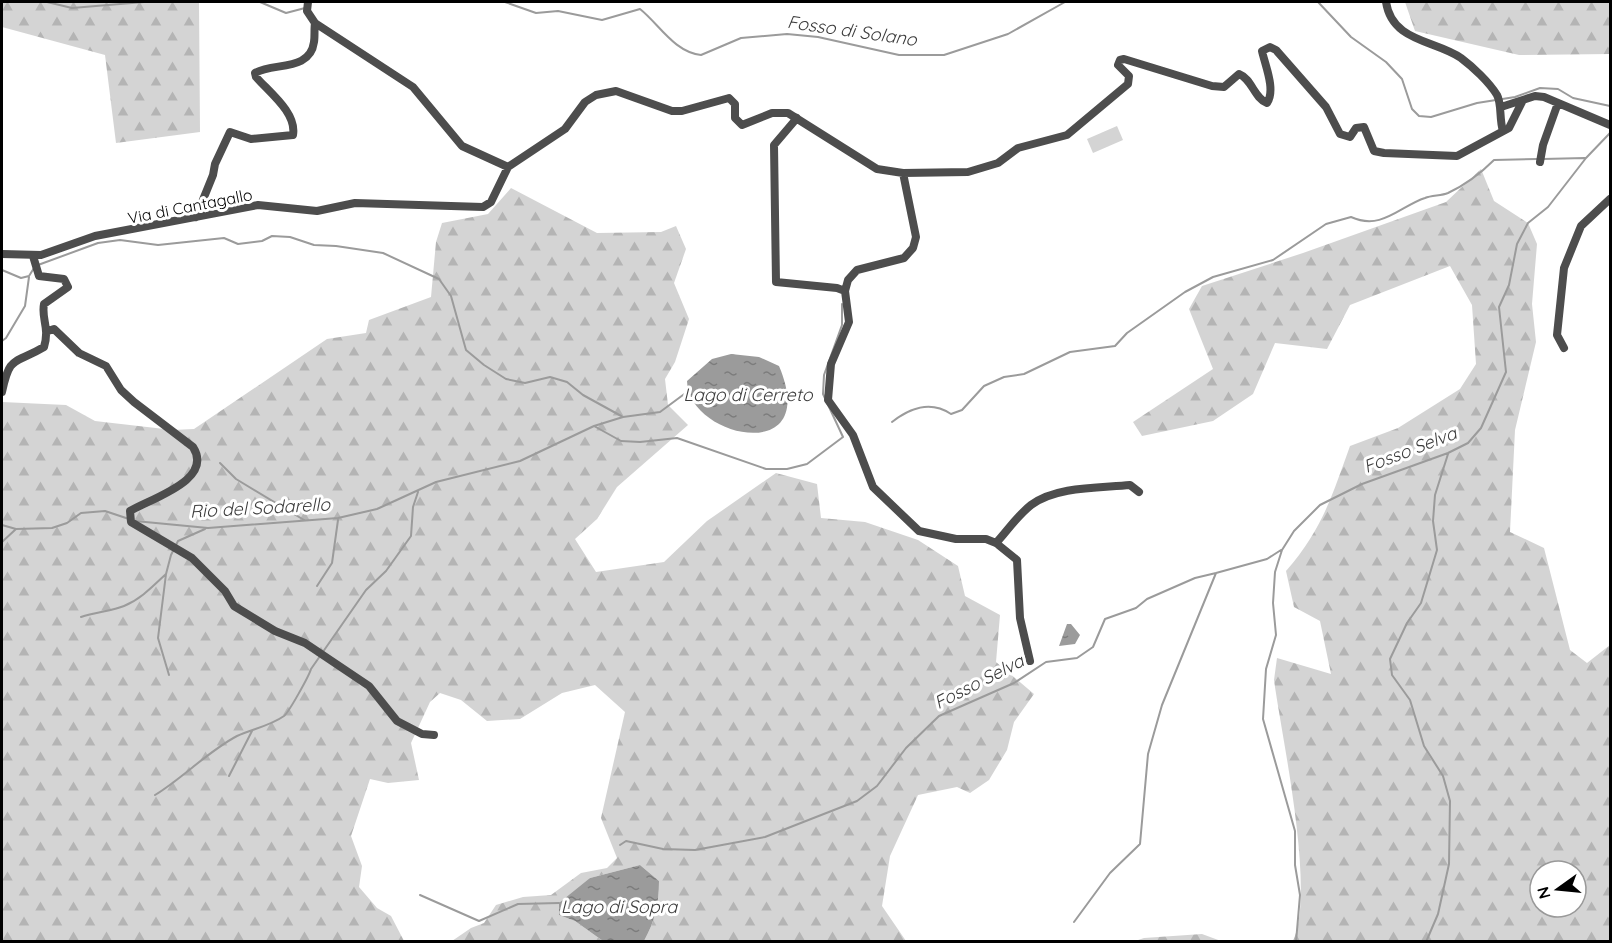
<svg xmlns="http://www.w3.org/2000/svg" width="1612" height="943" viewBox="0 0 1612 943" font-family="Quicksand,sans-serif">
  <style>
    .grass { fill: #d4d4d4 }
    .forest { fill: url(#forest-firs); fill-rule: evenodd }
    .water { fill: url(#water-ripples) }
    .lines { fill: none; stroke-linecap: round; stroke-linejoin: round }
    .stream { stroke: #9b9b9b; stroke-width: 2 }
    .minor { stroke: #4d4d4d; stroke-width: 8 }
    .labels { text-anchor: middle; stroke-width: 6; stroke-linejoin: round; paint-order: stroke }
    .street-label { font-size: 16px; fill: #000; stroke: #fff }
    .water-label { font-size: 18px; font-style: italic; fill: #3c3c3c; stroke: #fff }
  </style>
  <defs>
    <pattern id="forest-firs" width="22" height="20" patternUnits="userSpaceOnUse" patternTransform="scale(1.5)"><rect width="22" height="20" fill="#d4d4d4"/><path d="M5 1l3.5 6h-7zM16 11l3.5 6h-7z" fill="#b4b4b4"/></pattern>
    <pattern id="water-ripples" width="26" height="14" patternUnits="userSpaceOnUse" patternTransform="scale(1.5)"><rect width="26" height="14" fill="#9b9b9b"/><path d="M2 4q2-2 4 0t4 0M15 11q2-2 4 0t4 0" fill="none" stroke="#7c7c7c"/></pattern>
  </defs>
  <rect width="100%" height="100%" fill="#fff"/>
  <path class="grass" d="M1117 126 1123 140 1093 153 1087 139Z"/>
  <path class="forest" d="M2 2H199L200 132 116 143 105 55 2 27Z
    M1405 2H1610V54L1519 55 1415 31Z
    M1481 169 1494 201 1528 223 1537 244 1532 304 1536 342 1515 430 1510 532 1544 548 1570 650 1587 663 1610 645V941H1293C1316 892 1282 739 1274 680L1277 658 1331 674 1320 621 1294 607 1286 571C1322 530 1332 496 1350 446L1398 428 1460 389 1476 364 1472 305 1450 266 1350 305 1327 349 1275 343 1253 394 1213 421 1142 436 1133 422 1213 369 1189 309 1202 286 1303 253 1446 202ZM1540 871H1576V907H1540Z
    M511 188 597 233 661 232 676 226 686 249 674 283 689 319 675 362 665 379 668 405 688 425 617 487 597 519 575 539 596 572 664 562 707 521 776 473 817 484 821 518 865 522 918 540 958 566 965 596 1000 615 996 662 1034 694 1014 722 1007 750 989 780 970 793 957 787 918 795 890 856 882 906 906 941H644C655 921 659 904 659 881L640 865 590 878 559 915 575 921 603 941H452L471 928 484 923 496 905 523 897 551 895 581 873 607 868 617 858 601 818 625 712 595 685 562 693 520 719 487 721 461 700 440 693 430 702 411 743 419 780 388 783 370 779 351 836 362 866 359 887 377 908 391 916 404 941 2 942V402L66 405 95 421 173 430 194 429 327 339 366 333 369 320 431 297 436 242 442 223 488 214Z
    M1202 934 1221 941H1135L1144 938Z"/>
  <path class="water" d="M731 354 759 357 779 366C822 467 688 438 687 381L712 359Z
    M1067 624H1071L1080 635 1075 644 1059 646Z
    M640 865 659 881C659 904 655 921 644 941H603L575 921 559 915V903L590 878Z"/>
  <g class="lines">
    <path class="stream" d="M47 2 72 8 144 2
      M260 2 286 13 305 8
      M505 2 536 13 558 11 602 20 640 9C659 24 674 52 701 55L741 38 787 34 818 37 899 55H944L1008 34 1065 2
      M1318 2 1351 37 1386 62 1402 79 1412 109 1419 116 1431 117 1477 103 1515 97 1540 88 1558 89 1573 98 1610 106
      M1543 159 1585 158
      M38 265 98 243 120 240 158 245 224 238 238 244 262 241 272 236 290 237 314 245 336 246 383 253 439 279 451 296 466 350 484 365 506 379 525 383 550 377 567 382 583 395 623 417
      M2 270 21 278 29 276 34 268
      M2 341 6 338 25 306 29 277
      M892 422C910 408 930 400 951 414L962 410 984 386 1004 377 1024 374 1070 352 1115 346 1127 333 1185 292 1213 277 1273 260 1326 224 1351 217C1382 231 1400 206 1425 198 1432 195 1441 196 1448 193 1465 185 1481 173 1494 160L1537 159
      M594 426 621 441 640 442 677 438 766 469H787L807 464 843 437 823 394 824 375 842 325V304
      M220 463 236 479 304 520
      M135 521 208 528 338 518 377 509 436 482 520 461 594 426 623 417 660 412 687 392
      M2 525 16 529
      M2 542 16 529 52 528 67 523 81 513 105 511 129 519
      M317 586 332 563 338 520
      M81 617C95 612 112 611 124 606 141 599 153 586 166 574
      M169 675 158 638 166 574 171 555 178 541 205 529
      M229 776 252 731
      M155 795C183 778 207 752 237 736 252 729 270 726 284 716 289 712 309 676 311 669L366 590 386 571 411 536 413 507 418 492
      M620 845 626 841 663 849 695 850 765 837 857 801 877 786 906 748 939 716 1014 683 1046 662 1077 658 1093 647 1105 619 1136 608 1147 599 1195 578 1216 573
      M420 895 479 921 518 904 559 903
      M1074 922 1110 873 1140 844 1148 754 1162 705 1216 573 1267 559 1281 550
      M1296 942 1300 895 1295 865V831L1263 719 1266 669 1276 635 1273 603 1275 572 1282 550 1294 531 1320 505 1362 484 1448 453 1468 443 1481 428 1506 372 1499 307 1509 285 1517 244 1528 223 1548 207 1586 158 1610 133
      M1426 942 1438 914 1449 864 1450 801 1443 776 1424 746 1410 700 1392 675 1390 659 1407 623 1421 603 1437 550 1433 521 1435 495 1448 454"/>
    <path class="minor" d="M308 2 307 11 315 23 413 87 462 146 508 167
      M1386 2C1392 42 1435 40 1461 58 1473 67 1489 82 1497 95 1502 104 1499 119 1503 131
      M1501 107 1535 96 1544 97 1610 125
      M797 118 774 145 776 282 837 288 845 291
      M1540 162 1543 145 1558 103
      M903 173 916 237 913 248 904 258 857 270 848 280 845 291 849 322 831 364 828 400 853 435 873 487 919 531 956 539H986L996 543 1017 560 1020 618 1030 661
      M196 217 213 175 215 164 230 132 251 139 293 135C297 113 269 92 256 77L255 73C273 62 310 72 314 42 315 36 314 29 315 23
      M2 254 41 255 95 236 258 205 317 211 355 203 483 207 491 202 508 167 565 129 585 102 596 95 616 91 672 111H682L729 98 735 104V118L742 125 772 113H788L877 169 903 173 968 172 998 163 1018 148 1067 135 1128 84 1129 76 1118 65 1120 60 1124 59 1212 86 1224 87 1239 74C1252 79 1254 98 1267 103 1276 90 1265 65 1262 51L1270 47 1276 50 1326 107 1340 134 1350 137 1356 128 1364 127 1374 151 1384 153 1457 156 1509 128 1522 102
      M48 331 54 329 79 353 106 366 121 390 134 402 193 447C214 480 152 498 130 511L131 522 192 558 225 591 234 606 275 631 305 643 369 686 397 721 422 734 434 735
      M1564 348 1557 335 1564 268 1581 226 1610 199
      M2 392C10 354 14 365 44 347 50 327 41 319 44 304L68 287 64 279 39 276 33 256
      M996 543C1008 530 1017 516 1031 505 1056 486 1100 488 1130 485L1139 492"/>
  </g>
  <g class="labels">
    <g class="street-label">
      <text transform="translate(190 206) rotate(-11)" y="6">Via di Cantagallo</text>
    </g>
    <g class="water-label">
      <text transform="translate(852 31) rotate(8)" y="6">Fosso di Solano</text>
      <text x="748" y="401">Lago di Cerreto</text>
      <text transform="translate(1410 450) rotate(-21)" y="6">Fosso Selva</text>
      <text transform="translate(260 508) rotate(-3)" y="6">Rio del Sodarello</text>
      <text transform="translate(979 682) rotate(-27)" y="6">Fosso Selva</text>
      <text x="619" y="913">Lago di Sopra</text>
    </g>
  </g>
  <rect width="1612" height="943" fill="none" stroke="#000000" stroke-width="6"/>
  <g transform="translate(1558 889) rotate(255)"><circle r="28" fill="#ffffff" stroke="#999999" stroke-width="1.5"/>
  <path d="M0-4.5L10 22L0 15L-10 22Z" fill="#000000"/>
  <text y="-9" font-size="16" font-weight="bold" text-anchor="middle" fill="#000000">N</text>
  </g>
</svg>
